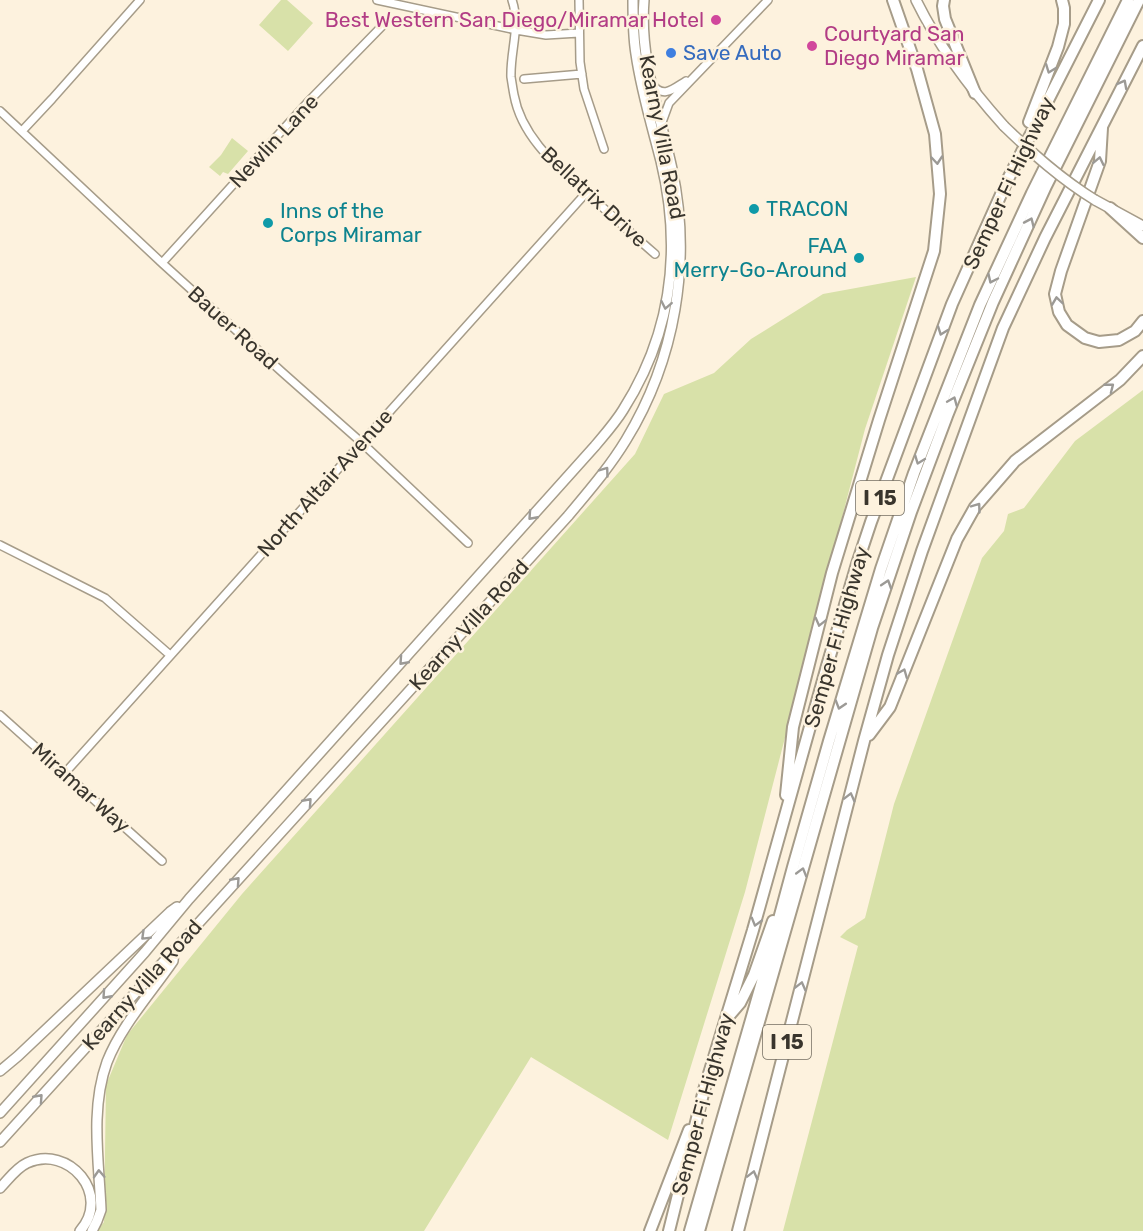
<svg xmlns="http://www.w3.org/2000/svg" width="1143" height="1231" viewBox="0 0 1143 1231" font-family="Rubik,sans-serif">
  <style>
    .green { fill: #d8e1a9 }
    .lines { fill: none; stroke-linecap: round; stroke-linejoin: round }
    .minor-casing { stroke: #a69c89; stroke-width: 10 }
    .major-casing { stroke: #a69c89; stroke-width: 12 }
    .highway-casing { stroke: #a69c89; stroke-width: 14 }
    .minor { stroke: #fff; stroke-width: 7 }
    .major { stroke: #fff; stroke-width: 9 }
    .highway { stroke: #fff; stroke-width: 10 }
    .major-bridge-casing { stroke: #a69c89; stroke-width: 12; stroke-linecap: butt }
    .major-bridge { stroke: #fff; stroke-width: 9 }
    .oneway { stroke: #9c9a96 }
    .hotel-dot { fill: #d1479c; stroke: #fdf2de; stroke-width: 2 }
    .shop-dot { fill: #3f7fe0; stroke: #fdf2de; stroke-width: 2 }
    .culture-dot { fill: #0f9aa8; stroke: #fdf2de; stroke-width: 2 }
    .labels { text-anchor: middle; stroke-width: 5; stroke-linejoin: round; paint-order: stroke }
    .shield { fill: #fdf2de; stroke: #746e62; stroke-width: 1.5 }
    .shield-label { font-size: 20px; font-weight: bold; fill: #39352d }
    .hotel-label { font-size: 21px; fill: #b23c85; stroke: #fdf2de; text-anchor: end }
    .shop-label { font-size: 21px; fill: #366cbe; stroke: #fdf2de; text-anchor: start }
    .street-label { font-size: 21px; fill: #39352d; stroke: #fdf2de }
    .culture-label { font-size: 21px; fill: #0d838f; stroke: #fdf2de; text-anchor: start }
  </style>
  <rect width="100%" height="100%" fill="#fdf2de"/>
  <path class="green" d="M281 0H287L313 23 288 51 259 25Z
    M232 138 248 151 228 174 223 172 220 176 209 167 221 155Z
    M916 277 865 429 745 892 668 1140 531 1057 424 1231H97L104 1222 106 1085 127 1035 242 894 635 454 664 394 714 373 751 339 823 294Z
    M1143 390V1231H783L858 946 840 937 847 930 865 918 894 804 982 558 1004 531 1008 514 1024 508 1075 441Z"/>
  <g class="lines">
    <defs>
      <path id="minor" d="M377 0 516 30 546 35 579 33
        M512 0C521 26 510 51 511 77 512 83 513 90 514 95 522 140 562 170 593 199 614 217 634 236 655 254
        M579 0 580 62 584 89 604 149
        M524 79 582 74
        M652 84C663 99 673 89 686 81
        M0 111 162 263 282 372 361 442 468 543
        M661 125 669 103 768 0
        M22 131 52 99 140 0
        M162 263 307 103 387 21
        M0 545 105 598 170 655
        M0 715 162 861
        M64 774 586 193"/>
      <path id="major" d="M916 0C939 47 969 87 1004 126
        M1095 200 1143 226
        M0 1071 18 1056 170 912 177 907
        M0 1113 145 952 189 899 595 446C605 434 615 423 623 410 672 333 682 248 661 161 652 126 641 90 636 54 633 36 633 18 633 0
        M0 1142 568 516C588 492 609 468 626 440 675 360 692 262 672 169 660 113 639 59 644 0
        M0 1188C8 1180 16 1168 27 1163 69 1144 112 1195 80 1231
        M92 1231 97 1221 101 1210C99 1161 90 1109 107 1062 121 1026 151 993 173 961L174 951"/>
      <path id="highway" d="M944 0 943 6 945 19 975 93
        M1029 122 1058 47 1064 24V8L1062 0
        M1102 128 1100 161 1061 271 1055 294 1059 312 1067 325 1085 338 1099 342 1119 340 1135 331 1143 321
        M1110 208 1143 238
        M869 735 890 707 957 539 975 507 1015 461 1120 380 1143 356
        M786 795 793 727 832 573 879 420 934 251 940 194 935 134 917 69 893 0
        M728 1017 740 1003 754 975 773 921
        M650 1231 689 1130
        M669 1231 704 1090 753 930 827 666 857 564 871 522 952 304 1007 181 1099 0
        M690 1231 762 982 793 867 829 741 881 569 914 473 980 305 1032 193 1128 0
        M699 1231 872 628 911 512 947 416 993 302 1046 186 1139 0
        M738 1231 864 741 888 655 922 551 1003 328 1045 238 1143 46"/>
    </defs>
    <use href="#minor" class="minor-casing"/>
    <use href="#major" class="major-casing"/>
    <use href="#highway" class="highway-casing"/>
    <use href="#minor" class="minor"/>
    <use href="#major" class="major"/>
    <use href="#highway" class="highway"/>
    <defs>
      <path id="major-bridge" d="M1004 126C1033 154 1061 179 1095 200"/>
    </defs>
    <use href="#major-bridge" class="major-bridge-casing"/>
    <use href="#major-bridge" class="major-bridge"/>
  </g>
  <defs><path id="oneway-chevron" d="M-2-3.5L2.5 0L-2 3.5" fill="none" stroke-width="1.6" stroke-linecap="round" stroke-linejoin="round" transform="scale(1.5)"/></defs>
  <g class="oneway">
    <use href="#oneway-chevron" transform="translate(1050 69) rotate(111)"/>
    <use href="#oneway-chevron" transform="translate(1123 84) rotate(-62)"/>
    <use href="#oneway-chevron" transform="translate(937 160) rotate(85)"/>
    <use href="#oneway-chevron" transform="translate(1099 161) rotate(-78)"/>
    <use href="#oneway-chevron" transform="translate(1030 222) rotate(-66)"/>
    <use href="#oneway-chevron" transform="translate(992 279) rotate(115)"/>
    <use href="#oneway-chevron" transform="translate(1057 301) rotate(-98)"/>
    <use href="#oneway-chevron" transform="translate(666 305) rotate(101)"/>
    <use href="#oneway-chevron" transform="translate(942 331) rotate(110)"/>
    <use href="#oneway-chevron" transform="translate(1110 387) rotate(-38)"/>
    <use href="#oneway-chevron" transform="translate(953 401) rotate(-67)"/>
    <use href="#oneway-chevron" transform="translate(919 460) rotate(111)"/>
    <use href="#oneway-chevron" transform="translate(605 471) rotate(-54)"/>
    <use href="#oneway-chevron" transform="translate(977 507) rotate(-54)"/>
    <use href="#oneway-chevron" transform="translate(532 516) rotate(132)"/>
    <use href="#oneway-chevron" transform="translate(887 584) rotate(-72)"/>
    <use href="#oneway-chevron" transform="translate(820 622) rotate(104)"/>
    <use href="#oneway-chevron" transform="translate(403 661) rotate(132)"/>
    <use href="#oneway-chevron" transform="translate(903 673) rotate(-68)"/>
    <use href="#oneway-chevron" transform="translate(840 705) rotate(107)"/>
    <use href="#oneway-chevron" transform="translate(850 797) rotate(-76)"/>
    <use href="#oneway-chevron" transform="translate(308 802) rotate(-48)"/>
    <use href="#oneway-chevron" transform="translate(802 872) rotate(-74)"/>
    <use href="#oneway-chevron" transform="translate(236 881) rotate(-48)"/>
    <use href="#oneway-chevron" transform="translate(756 922) rotate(106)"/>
    <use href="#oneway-chevron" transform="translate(145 936) rotate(136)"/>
    <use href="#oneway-chevron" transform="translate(801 986) rotate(-76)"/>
    <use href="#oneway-chevron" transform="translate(106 995) rotate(132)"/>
    <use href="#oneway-chevron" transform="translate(39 1098) rotate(-48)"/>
    <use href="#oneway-chevron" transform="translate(99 1174) rotate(-93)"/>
    <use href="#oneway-chevron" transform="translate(753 1175) rotate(-76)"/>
  </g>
  <g class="hotel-dot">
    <circle cx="716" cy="20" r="6"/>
    <circle cx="812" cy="46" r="6"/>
  </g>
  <circle class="shop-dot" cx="671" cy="53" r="6"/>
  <g class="culture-dot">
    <circle cx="754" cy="209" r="6"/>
    <circle cx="268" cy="223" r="6"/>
    <circle cx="859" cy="258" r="6"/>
  </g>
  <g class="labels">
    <g class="shield">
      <rect x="856" y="481" width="48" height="34" rx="4.5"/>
      <rect x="763" y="1025" width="48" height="34" rx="4.5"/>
    </g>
    <g class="shield-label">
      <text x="880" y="505">I 15</text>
      <text x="787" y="1049">I 15</text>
    </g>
    <g class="hotel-label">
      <text x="704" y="27">Best Western San Diego/Miramar Hotel</text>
      <text x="824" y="41" text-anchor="start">Courtyard San<tspan x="824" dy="24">Diego Miramar</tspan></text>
    </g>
    <g class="shop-label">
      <text x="683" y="60">Save Auto</text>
    </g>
    <g class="street-label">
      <text transform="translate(662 137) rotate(79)" y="7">Kearny Villa Road</text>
      <text transform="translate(274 141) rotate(-47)" y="7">Newlin Lane</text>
      <text transform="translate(1009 183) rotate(-65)" y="7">Semper Fi Highway</text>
      <text transform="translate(594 197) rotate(43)" y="7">Bellatrix Drive</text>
      <text transform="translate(233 328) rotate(42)" y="7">Bauer Road</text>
      <text transform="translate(325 483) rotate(-48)" y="7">North Altair Avenue</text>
      <text transform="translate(469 625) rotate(-48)" y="7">Kearny Villa Road</text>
      <text transform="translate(837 637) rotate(-74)" y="7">Semper Fi Highway</text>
      <text transform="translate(81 788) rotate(42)" y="7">Miramar Way</text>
      <text transform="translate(142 985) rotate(-48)" y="7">Kearny Villa Road</text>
      <text transform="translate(703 1104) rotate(-75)" y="7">Semper Fi Highway</text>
    </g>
    <g class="culture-label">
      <text x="766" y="216">TRACON</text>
      <text x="280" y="218">Inns of the<tspan x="280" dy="24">Corps Miramar</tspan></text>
      <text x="847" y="253" text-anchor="end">FAA<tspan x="847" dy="24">Merry-Go-Around</tspan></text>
    </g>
  </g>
</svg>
